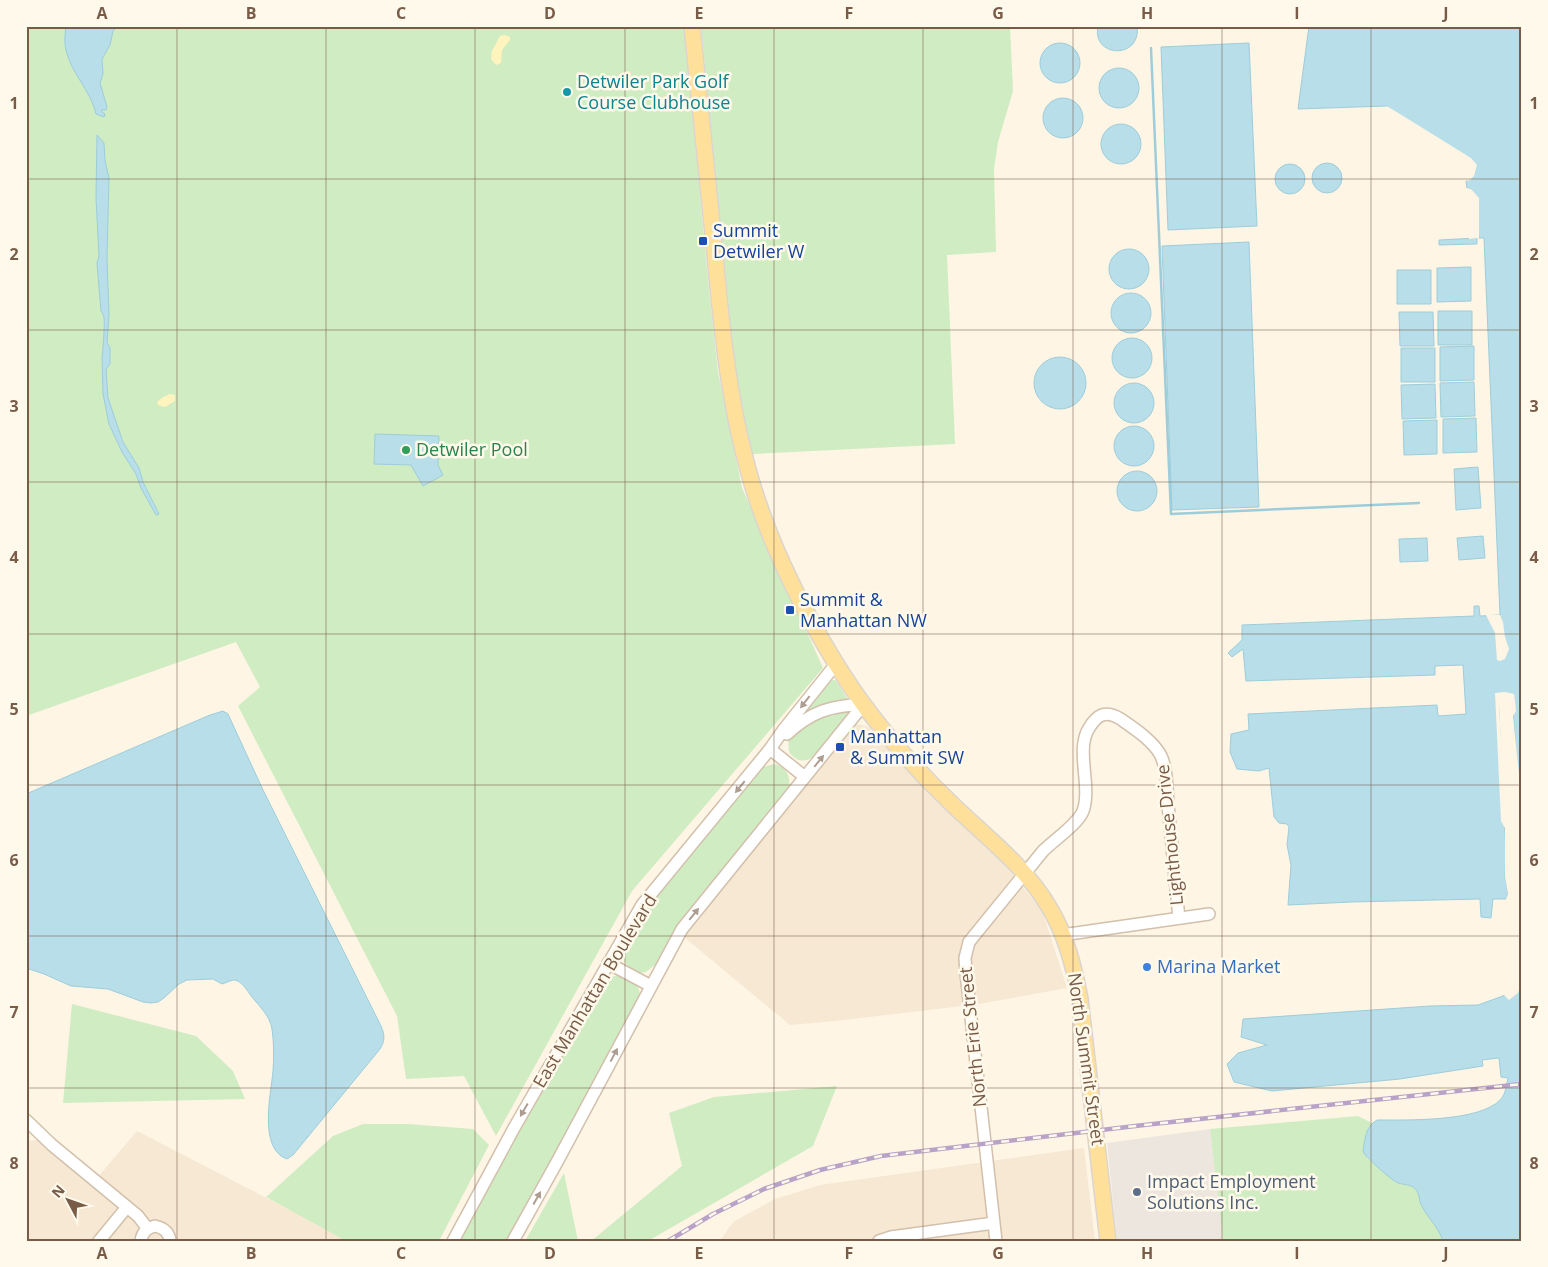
<svg xmlns="http://www.w3.org/2000/svg" width="1548" height="1267" viewBox="0 0 1548 1267" font-family="'Open Sans',sans-serif">
  <style>
    .residential { fill: #f6e8d2 }
    .industrial { fill: #ede6df }
    .green { fill: #d0ecc2 }
    .sand { fill: #fff4bd }
    .water { fill: #b7dee9; stroke: #9dcddb }
    .pier { fill: #fef5e4 }
    .lines { fill: none; stroke-linecap: round; stroke-linejoin: round }
    .stream { stroke: #9dcddb; stroke-width: 2.5 }
    .minor-casing { stroke: #d2c0ac; stroke-width: 14 }
    .major-casing { stroke: #dcd5cf; stroke-width: 18 }
    .minor { stroke: #fff; stroke-width: 11 }
    .major { stroke: #ffe09a; stroke-width: 15 }
    .rail-casing { stroke: #b9a2c8; stroke-width: 4.5 }
    .rail { stroke: #fff9ec; stroke-width: 2.5; stroke-dasharray: 8; stroke-linecap: butt }
    .oneway { fill: #ae9d91 }
    .grid { fill: none; stroke: #785c48; stroke-width: 1; stroke-opacity: 0.55 }
    .culture-dot { fill: #0f9aa8; stroke: #fff9ec; stroke-width: 2 }
    .transit-dot { fill: #1a4fb4; stroke: #fff9ec; stroke-width: 2 }
    .leisure-dot { fill: #2e9e5b; stroke: #fff9ec; stroke-width: 2 }
    .shop-dot { fill: #3f7fe0; stroke: #fff9ec; stroke-width: 2 }
    .service-dot { fill: #5c6f8a; stroke: #fff9ec; stroke-width: 2 }
    .labels { text-anchor: middle; stroke-width: 5; stroke-linejoin: round; paint-order: stroke }
    .culture-label { font-size: 18px; fill: #0d838f; stroke: #fff9ec; text-anchor: start }
    .transit-label { font-size: 18px; fill: #164399; stroke: #fff9ec; text-anchor: start }
    .leisure-label { font-size: 18px; fill: #27864d; stroke: #fff9ec; text-anchor: start }
    .street-label { font-size: 18px; fill: #785c48; stroke: #fff9ec }
    .shop-label { font-size: 18px; fill: #366cbe; stroke: #fff9ec; text-anchor: start }
    .service-label { font-size: 18px; fill: #4e5e75; stroke: #fff9ec; text-anchor: start }
    .neatline { fill: none; stroke: #785c48; stroke-width: 2 }
    .grid-label { font-size: 16px; text-anchor: middle; font-weight: bold; fill: #785c48 }
  </style>
  <rect width="100%" height="100%" fill="#fef5e4"/>
  <path class="residential" d="M855 724 867 726 910 773 1007 868 1042 910 1067 988 979 1004 835 1021 790 1025 684 937 844 736Z
    M137 1131 282 1206 346 1241H26V1141L55 1139 97 1178Z
    M1084 1148 1095 1241H720L733 1222 775 1199 820 1185Z"/>
  <path class="industrial" d="M1210 1129 1223 1241H1117L1107 1143Z"/>
  <path class="green" d="M26 26H684L709 290 718 372 742 488 823 668 632 891 496 1136 464 1076 406 1079 397 1016 238 706 260 687 236 642 26 716Z
    M701 26H1010L1013 91 998 142 994 169 996 252 947 255 955 444 752 454 735 369Z
    M832 680H835L837 682 848 700 799 718 827 682Z
    M851 709 852 711C842 721 818 759 806 760 798 762 793 757 789 752L788 738 812 718Z
    M774 764C787 767 792 778 788 791L676 928 656 964 646 972 639 973 629 968 624 960 622 950 637 924 650 905 758 772 763 767Z
    M618 975C628 980 643 984 639 998L508 1241H458L528 1114 606 979Z
    M72 1004 196 1036 233 1071 245 1099 63 1103Z
    M837 1086 813 1146 648 1241H591L682 1166 669 1113 714 1097Z
    M1358 1116 1372 1123 1367 1130V1158L1399 1184 1412 1186 1419 1193 1421 1203 1439 1229 1443 1241H1223L1210 1129Z
    M363 1124H408L473 1129 489 1145 439 1241H346L266 1197 333 1136Z
    M564 1173 578 1241H525Z"/>
  <path class="sand" d="M505 35 510 37V40L502 50 501 63 496 65 491 59 492 51 500 36Z
    M170 394 175 395V401L165 407 158 405 157 402 163 397Z"/>
  <path class="water" d="M66 26H125L117 27 113 31 110 45 102 59 103 74 100 83 107 107 106 110H102V112L105 114 104 117 96 114C91 91 71 73 66 50 64 43 65 34 66 26Z
    M1098 26H1137C1142 60 1091 58 1098 26Z
    M1309 26H1522V835L1512 696 1498 695 1506 851 1505 877 1508 894 1506 899H1493L1491 918 1481 917 1480 899 1351 902 1288 905 1291 865 1287 845 1289 827 1287 824 1279 823 1274 817 1269 768 1259 771 1237 769 1230 752 1231 734 1249 730 1248 714 1437 705 1438 716 1466 714 1463 665 1435 666V675L1246 681 1243 649 1232 657 1228 653 1242 640V625L1474 616V606H1479L1480 616 1500 615 1484 238H1479L1474 195 1471 189 1467 188 1466 181 1469 179 1471 165 1387 106 1298 109Z
    M1040 63a20 20 0 1 1 40 0a20 20 0 1 1-40 0Z
    M1249 43 1257 226 1168 230 1161 47Z
    M1099 88a20 20 0 1 1 40 0a20 20 0 1 1-40 0Z
    M1043 118a20 20 0 1 1 40 0a20 20 0 1 1-40 0Z
    M1101 144a20 20 0 1 1 40 0a20 20 0 1 1-40 0Z
    M97 135 104 143 105 161 109 178 107 259 109 315 107 342 110 348V364L106 369 108 398 123 442 139 468 143 482 159 514 156 515 141 488 136 474 122 452 109 424 103 394 102 356C103 352 105 322 104 318 104 316 102 312 101 311L97 263 99 256 96 198Z
    M1312 178a15 15 0 1 1 30 0a15 15 0 1 1-30 0Z
    M1275 179a15 15 0 1 1 30 0a15 15 0 1 1-30 0Z
    M1477 238V244L1439 245V240Z
    M1249 242 1259 507 1172 510 1162 246Z
    M1109 269a20 20 0 1 1 40 0a20 20 0 1 1-40 0Z
    M1471 267V301L1437 302V268Z
    M1397 270H1431V304H1397Z
    M1111 313a20 20 0 1 1 40 0a20 20 0 1 1-40 0Z
    M1438 311H1472V345H1438Z
    M1399 312H1433L1434 346H1400Z
    M1112 358a20 20 0 1 1 40 0a20 20 0 1 1-40 0Z
    M1474 346V380L1440 381V347Z
    M1401 348H1435V382H1401Z
    M1034 383a26 26 0 1 1 52 0a26 26 0 1 1-52 0Z
    M1474 382 1475 416 1441 417 1440 383Z
    M1114 403a20 20 0 1 1 40 0a20 20 0 1 1-40 0Z
    M1435 384 1436 418 1402 419 1401 385Z
    M1476 418 1477 452 1443 453V419Z
    M1437 420V454L1404 455 1403 421Z
    M1114 446a20 20 0 1 1 40 0a20 20 0 1 1-40 0Z
    M375 434 439 436 438 465 443 475 423 486 411 465 374 464Z
    M1478 467 1481 508 1456 510 1454 469Z
    M1117 491a20 20 0 1 1 40 0a20 20 0 1 1-40 0Z
    M1483 536 1485 558 1459 560 1457 538Z
    M1427 538 1428 561 1400 562 1399 539Z
    M223 711 228 714 263 790 381 1026C385 1035 385 1041 380 1049L293 1155 287 1159C258 1149 271 1094 273 1071 274 1058 274 1042 272 1029 270 1016 260 1007 252 997 248 992 241 979 233 980 229 981 226 983 222 984L213 979 187 980 179 984 164 998 158 1002 151 1003 143 1002 108 989 71 986 44 974 26 968V794L210 715Z
    M1522 963V1241H1443C1437 1224 1427 1218 1421 1204 1418 1197 1420 1192 1413 1187 1409 1184 1403 1185 1398 1183 1390 1179 1368 1159 1363 1152 1365 1139 1365 1127 1377 1120 1407 1120 1479 1122 1500 1100 1506 1094 1506 1086 1508 1078L1501 1077 1499 1058 1482 1060 1483 1066 1400 1079 1272 1091 1234 1082 1227 1064 1238 1053 1267 1045 1241 1037 1243 1019 1430 1006 1478 1005 1511 993 1519 984Z"/>
  <path class="pier" d="M1387 106 1471 158 1477 165 1474 176 1470 180 1466 181 1469 172V166L1387 109Z
    M1467 188 1471 189 1479 198V238L1469 239V236H1477L1472 196 1470 191 1467 190Z
    M1486 615H1500L1503 622 1505 637 1509 649 1505 659 1500 661 1497 660 1495 633Z
    M1505 692 1514 694 1515 701 1516 711 1513 716 1522 803V838L1519 835 1509 698H1500L1499 707 1508 847V876L1510 891 1508 899H1506L1508 894 1505 877V828L1501 821 1495 693Z
    M1522 961V979L1518 993 1509 1000 1504 995 1517 983 1519 962Z"/>
  <g class="lines">
    <path class="stream" d="M1151 48 1171 514 1419 503"/>
    <defs>
      <path id="minor" d="M787 734C812 711 830 706 864 704
        M770 749 805 777
        M1062 935 1209 914
        M608 963 651 986
        M26 1120 52 1145 138 1216 148 1229
        M99 1241 127 1207
        M141 1241C142 1232 147 1228 155 1226 164 1228 169 1232 170 1241
        M453 1241 514 1128 642 905 770 749 784 729 836 664
        M513 1241 557 1162 682 929 864 704
        M879 1241 891 1237 994 1223
        M996 1241 966 973 965 958 969 942 1043 851C1054 840 1078 824 1083 811 1092 786 1075 750 1089 728 1097 715 1105 710 1119 718 1132 727 1154 741 1161 756 1167 768 1167 791 1168 805 1172 843 1175 881 1179 918"/>
      <path id="major" d="M692 26C700 102 708 178 715 254 722 334 730 413 754 490 773 550 802 608 835 662 867 715 908 762 952 804 986 837 1025 866 1049 907 1066 935 1074 967 1080 999L1108 1241"/>
    </defs>
    <use href="#minor" class="minor-casing"/>
    <use href="#major" class="major-casing"/>
    <use href="#minor" class="minor"/>
    <use href="#major" class="major"/>
    <defs>
      <path id="rail" d="M668 1241 713 1214 764 1189 820 1170 881 1156 1144 1125 1522 1084"/>
    </defs>
    <use href="#rail" class="rail-casing"/>
    <use href="#rail" class="rail"/>
  </g>
  <defs><path id="oneway-solid" d="M-6-.8H1V-3.2L6.5 0L1 3.2V.8H-6Z" transform="scale(1.25)"/></defs>
  <g class="oneway">
    <use href="#oneway-solid" transform="translate(805 702) rotate(128)"/>
    <use href="#oneway-solid" transform="translate(819 761) rotate(-51)"/>
    <use href="#oneway-solid" transform="translate(740 787) rotate(129)"/>
    <use href="#oneway-solid" transform="translate(694 914) rotate(-51)"/>
    <use href="#oneway-solid" transform="translate(614 1055) rotate(-62)"/>
    <use href="#oneway-solid" transform="translate(524 1110) rotate(120)"/>
    <use href="#oneway-solid" transform="translate(537 1198) rotate(-61)"/>
  </g>
  <path class="grid" d="M177 26V1241M326 26V1241M475 26V1241M625 26V1241M774 26V1241M923 26V1241M1073 26V1241M1222 26V1241M1371 26V1241M26 179H1522M26 330H1522M26 482H1522M26 634H1522M26 785H1522M26 936H1522M26 1088H1522"/>
  <circle class="culture-dot" cx="567" cy="92" r="5"/>
  <g class="transit-dot">
    <rect x="698" y="236" width="10" height="10" rx="2.5"/>
    <rect x="785" y="605" width="10" height="10" rx="2.5"/>
    <rect x="835" y="742" width="10" height="10" rx="2.5"/>
  </g>
  <circle class="leisure-dot" cx="406" cy="450" r="5"/>
  <circle class="shop-dot" cx="1147" cy="967" r="5"/>
  <circle class="service-dot" cx="1137" cy="1192" r="5"/>
  <g class="labels">
    <g class="culture-label">
      <text x="577" y="88">Detwiler Park Golf<tspan x="577" dy="21">Course Clubhouse</tspan></text>
    </g>
    <g class="transit-label">
      <text x="713" y="237">Summit<tspan x="713" dy="21">Detwiler W</tspan></text>
      <text x="800" y="606">Summit &amp;<tspan x="800" dy="21">Manhattan NW</tspan></text>
      <text x="850" y="743">Manhattan<tspan x="850" dy="21">&amp; Summit SW</tspan></text>
    </g>
    <g class="leisure-label">
      <text x="416" y="456">Detwiler Pool</text>
    </g>
    <g class="street-label">
      <text transform="translate(1170 835) rotate(-96)" y="6">Lighthouse Drive</text>
      <text transform="translate(595 991) rotate(-59)" y="6">East Manhattan Boulevard</text>
      <text transform="translate(973 1037) rotate(-96)" y="6">North Erie Street</text>
      <text transform="translate(1086 1059) rotate(82)" y="6">North Summit Street</text>
    </g>
    <g class="shop-label">
      <text x="1157" y="973">Marina Market</text>
    </g>
    <g class="service-label">
      <text x="1147" y="1188">Impact Employment<tspan x="1147" dy="21">Solutions Inc.</tspan></text>
    </g>
  </g>
  <rect width="1548" height="1267" fill="none" stroke="#fff9ec" stroke-width="55"/>
  <g transform="translate(68 1200) rotate(311)" stroke="#fff9ec" stroke-width="4" paint-order="stroke">
  <path d="M0-4L9 19L0 12L-9 19Z" fill="#785c48"/>
  <text y="-8" font-size="14" font-weight="bold" text-anchor="middle" fill="#785c48">N</text>
  </g>
  <rect x="28" y="28" width="1492" height="1212" class="neatline"/>
  <g class="grid-label">
    <text x="102" y="19">A</text>
    <text x="251" y="19">B</text>
    <text x="401" y="19">C</text>
    <text x="550" y="19">D</text>
    <text x="699" y="19">E</text>
    <text x="849" y="19">F</text>
    <text x="998" y="19">G</text>
    <text x="1147" y="19">H</text>
    <text x="1297" y="19">I</text>
    <text x="1446" y="19">J</text>
    <text x="14" y="109">1</text>
    <text x="1534" y="109">1</text>
    <text x="14" y="260">2</text>
    <text x="1534" y="260">2</text>
    <text x="14" y="412">3</text>
    <text x="1534" y="412">3</text>
    <text x="14" y="563">4</text>
    <text x="1534" y="563">4</text>
    <text x="14" y="715">5</text>
    <text x="1534" y="715">5</text>
    <text x="14" y="866">6</text>
    <text x="1534" y="866">6</text>
    <text x="14" y="1018">7</text>
    <text x="1534" y="1018">7</text>
    <text x="14" y="1169">8</text>
    <text x="1534" y="1169">8</text>
    <text x="102" y="1259">A</text>
    <text x="251" y="1259">B</text>
    <text x="401" y="1259">C</text>
    <text x="550" y="1259">D</text>
    <text x="699" y="1259">E</text>
    <text x="849" y="1259">F</text>
    <text x="998" y="1259">G</text>
    <text x="1147" y="1259">H</text>
    <text x="1297" y="1259">I</text>
    <text x="1446" y="1259">J</text>
  </g>
</svg>
